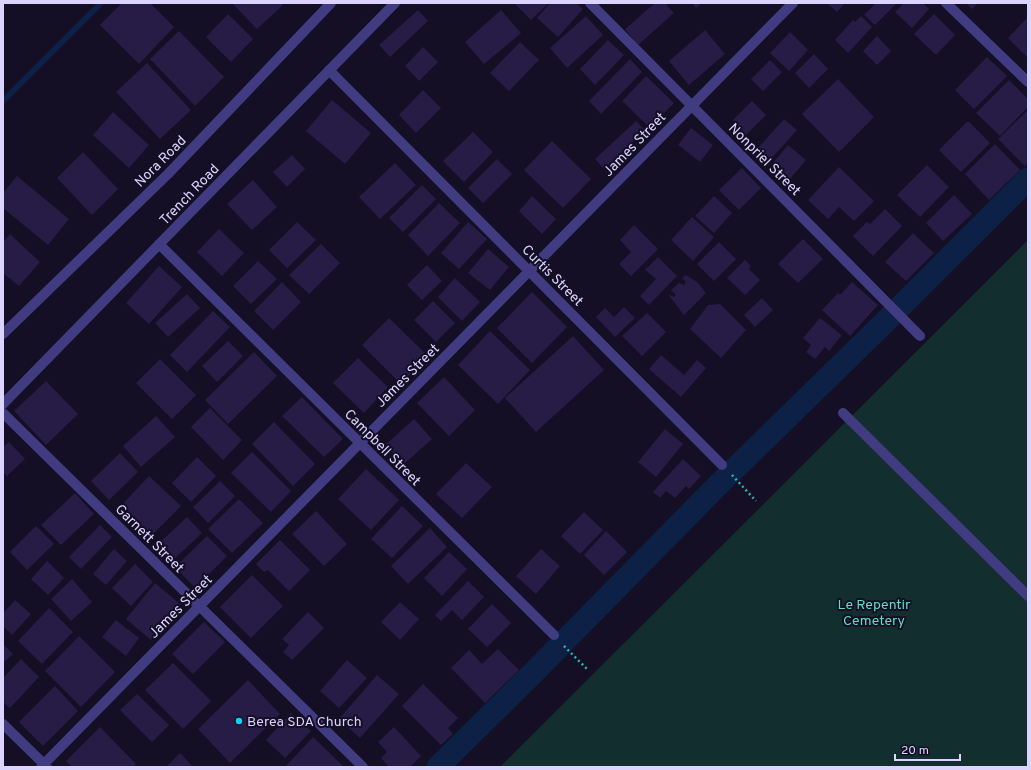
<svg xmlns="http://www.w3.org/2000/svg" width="1031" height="770" viewBox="0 0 1031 770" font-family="Overpass,sans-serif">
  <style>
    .green { fill: #122e2e }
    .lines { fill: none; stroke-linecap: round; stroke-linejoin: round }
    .stream { stroke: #0d2045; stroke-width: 6 }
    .canal { stroke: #0d2045; stroke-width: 23 }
    .building { fill: #261c45 }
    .path { stroke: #32b3b1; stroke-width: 2.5; stroke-dasharray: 2 3; stroke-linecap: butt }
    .minor { stroke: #413c82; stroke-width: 10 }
    .poi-dot { fill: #07d4f7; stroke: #140f24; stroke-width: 1.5 }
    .labels { text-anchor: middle; stroke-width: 4; stroke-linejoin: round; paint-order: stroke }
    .street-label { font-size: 14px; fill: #dad4fe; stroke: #140f24 }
    .park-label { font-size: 14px; fill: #61dcc3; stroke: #140f24 }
    .poi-label { font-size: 14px; fill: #dad4fe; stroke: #140f24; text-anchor: start }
  </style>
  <rect width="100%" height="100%" fill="#140f24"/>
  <path class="green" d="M1028 240V767H500Z"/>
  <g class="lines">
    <path class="stream" d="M3 101 101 3"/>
    <path class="canal" d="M438 767 536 670 714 489 887 320 1028 179"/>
  </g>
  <path class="building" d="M122 3H150L174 27 139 64 100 25Z
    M232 3H281L283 5 257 29Z
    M516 3H549L531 20 515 4Z
    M550 3H576L583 9 558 37 537 18Z
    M655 3H665L674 13 638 45 625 29Z
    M692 3H702L696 8Z
    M827 3H845L837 12Z
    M876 3H897L875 25 864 15Z
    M904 3H923L929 9 912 28 895 12Z
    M966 3H978L972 9Z
    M418 10 428 21 390 57 379 45Z
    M501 10 521 33 484 64 465 42Z
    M228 14 253 39 231 62 206 37Z
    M934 14 955 35 936 55 914 34Z
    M586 16 603 35 567 68 550 48Z
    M861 16 872 27 848 53 835 40 853 20 855 22Z
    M1028 17V58L1008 38Z
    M705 30 725 54 689 85 669 61Z
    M179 31 224 77 195 106 150 59Z
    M790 32 808 50 789 71 770 53Z
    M877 36 891 51 877 65 863 51Z
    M608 40 624 55 595 85 580 69Z
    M520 42 539 60 509 91 490 73Z
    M423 47 438 62 419 81 405 66Z
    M814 54 828 69 809 88 795 73Z
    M987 57 1007 76 974 109 955 90Z
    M630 59 642 72 601 114 589 101Z
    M770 60 782 72 763 91 751 79Z
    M147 63 191 110 160 139 116 92Z
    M646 76 674 103 650 128 622 101Z
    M838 79 874 117 839 152 802 114Z
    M1009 80 1028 99V107L1000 136 976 113Z
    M423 90 441 108 416 133 399 115Z
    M332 100 371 133 345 164 306 131Z
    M752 101 766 115 743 138 733 128 738 124 733 120Z
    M1028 110V162L1025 166 998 139Z
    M113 112 149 145 129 168 93 135Z
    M784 119 797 130 771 159 758 148Z
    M636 121 645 130 604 169 595 159Z
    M968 121 990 143 961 172 939 150Z
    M691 128 713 145 700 162 678 145Z
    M473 132 493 152 464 182 443 161Z
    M552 141 591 179 563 208 524 170Z
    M995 144 1020 170 989 200 965 174Z
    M788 145 806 160 789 180 772 164Z
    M83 152 118 189 92 215 57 178Z
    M292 155 305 169 287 187 273 172Z
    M497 159 512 174 483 203 468 188Z
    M395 163 416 185 380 219 359 197Z
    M927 165 949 187 920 217 897 195Z
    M839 167 874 201 854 221 839 207 828 219 808 200Z
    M742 168 761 188 739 210 719 190Z
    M17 176 69 219 48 245 3 208V193Z
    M253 180 277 207 252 230 227 204Z
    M422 185 436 199 403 232 389 218Z
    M954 195 972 214 943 241 926 223Z
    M532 196 556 219 542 234 519 211Z
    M714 196 732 213 714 233 695 216Z
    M439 203 460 223 428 256 408 235Z
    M885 209 902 226 873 256 853 236 867 222 870 224Z
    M692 217 714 237 693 261 671 240Z
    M297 222 316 240 287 268 269 250Z
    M468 222 487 239 459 269 441 253Z
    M634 225 658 249 631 276 619 264 631 252 620 240Z
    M219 229 244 253 222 276 197 252Z
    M913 233 934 253 906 281 885 262Z
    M10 234 40 262 19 286 3 273V242Z
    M803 239 823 259 798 283 778 264Z
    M719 242 736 259 714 281 697 264Z
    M321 244 340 263 309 294 289 275Z
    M488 249 509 267 490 290 468 273Z
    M658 257 677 276 649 305 640 296 656 279 645 270Z
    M745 260 751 266 749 269 760 280 745 295 727 278Z
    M258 261 277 279 251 304 233 286Z
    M427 265 442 281 422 300 407 285Z
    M159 266 182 287 149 324 126 303Z
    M686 275 697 282 706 293 684 315 668 294 674 297 676 295 671 290 679 283 684 285 686 282 682 278Z
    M455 278 480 302 462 321 438 297Z
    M282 282 301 302 273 330 254 311Z
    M852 282 878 305 850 336 822 310 838 293 840 295Z
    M532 292 567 327 532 363 497 328Z
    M187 294 200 308 168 337 155 323Z
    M762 298 773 310 755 327 744 315Z
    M433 301 455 323 436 342 414 320Z
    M720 304 746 330 721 358 690 329 708 305Z
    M624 307 635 318 615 337 596 317 605 308 614 317Z
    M213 311 230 327 187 372 170 355Z
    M647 313 666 332 642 356 622 336Z
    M389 318 428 356 401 384 362 345Z
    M820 318 842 335 829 351 825 347 815 359 806 352 811 345 803 338Z
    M490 331 530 370 498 404 458 365Z
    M573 336 604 370 536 432 505 398Z
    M228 341 243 356 217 382 202 366Z
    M254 352 277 376 228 424 205 400Z
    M661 355 684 375 697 360 706 368 681 397 649 369Z
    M358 358 388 387 364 413 333 383Z
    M160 359 196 395 172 419 136 383Z
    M444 377 475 410 449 436 417 403Z
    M46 381 78 414 46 445 14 411Z
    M302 397 343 439 324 457 282 416Z
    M210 408 242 440 223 460 191 427Z
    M156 416 175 437 141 467 123 446Z
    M414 419 432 439 403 465 385 445Z
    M274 422 315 464 293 486 252 444Z
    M665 429 683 444 656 477 638 462Z
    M9 442 25 459 7 476 3 472V447Z
    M252 452 291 491 271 512 231 473Z
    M120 453 138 472 109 500 91 481Z
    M197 457 216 476 191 502 172 483Z
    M683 459 701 476 689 489 686 486 675 498 666 491 660 498 653 492Z
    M466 463 492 487 462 518 436 494Z
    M366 469 399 500 371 530 338 499Z
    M149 476 181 506 148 539 117 510Z
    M220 481 235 496 208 523 193 507Z
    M75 493 94 514 61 545 41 525Z
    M239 499 263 523 232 553 208 529Z
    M402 506 423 526 392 558 371 539Z
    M316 511 347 544 324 566 292 534Z
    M584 512 603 530 580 554 561 536Z
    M187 517 202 533 170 563 155 547Z
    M100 525 112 537 81 569 69 557Z
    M36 526 54 544 27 570 10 552Z
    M430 528 447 547 408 584 391 566Z
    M606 531 627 552 604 575 584 555Z
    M207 536 227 556 195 588 175 567Z
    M280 540 310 570 289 591 268 570 264 572 256 564Z
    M114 549 127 561 106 585 93 574Z
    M541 549 560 566 536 594 516 576Z
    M449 552 467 569 442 596 424 578Z
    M47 561 64 578 48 595 31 579Z
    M135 564 153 582 131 606 112 588Z
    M252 575 283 606 251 638 220 607Z
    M72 579 92 602 71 621 51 599Z
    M468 581 484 597 462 620 452 610 441 621 435 615Z
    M155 583 180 604 151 640 126 619Z
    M15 600 31 614 12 635 3 626V613Z
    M400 602 419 619 400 640 381 622Z
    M492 604 511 623 487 647 468 629Z
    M49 608 73 632 42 664 18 641Z
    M308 612 324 628 292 660 283 652 289 645 282 639Z
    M116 620 139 638 126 656 102 637Z
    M204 622 225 642 193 674 172 654Z
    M79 636 115 672 81 707 45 671Z
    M3 644 13 654 3 663Z
    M498 649 519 670 485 703 451 668 469 650 482 664Z
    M21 659 39 677 10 708 3 702V678Z
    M347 660 367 678 339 708 320 691Z
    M173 663 211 701 183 729 145 690Z
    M377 675 399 694 360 738 339 719Z
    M248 680 280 714 230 763 198 729Z
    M423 684 458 718 448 728 453 734 441 745 402 706Z
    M55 686 78 711 43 746 19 722Z
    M137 694 169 725 152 742 120 710Z
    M291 713 311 731 285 758 266 740Z
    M100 727 136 764 133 767H72L66 761Z
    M394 727 421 756 410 767H389L381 758 387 752 378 742Z
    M313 737 338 761 344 767H285Z
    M180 753 193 767H166Z"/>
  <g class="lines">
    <path class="path" d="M732 475 756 501
      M564 646 588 670"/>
    <path class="minor" d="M590 3 920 336
      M946 3 1028 82
      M329 70 722 465
      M159 244 554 635
      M3 334 168 174 331 3
      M3 404 395 3
      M3 413 363 767
      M843 413 1028 596
      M3 724 47 767
      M41 767 793 3"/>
  </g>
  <circle class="poi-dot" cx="239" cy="721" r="4"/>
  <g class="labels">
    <g class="street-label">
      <text transform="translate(634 144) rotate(-46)" y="5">James Street</text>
      <text transform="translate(765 159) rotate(45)" y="5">Nonpriel Street</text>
      <text transform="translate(160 161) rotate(-45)" y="5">Nora Road</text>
      <text transform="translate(189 194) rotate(-46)" y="5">Trench Road</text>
      <text transform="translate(553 275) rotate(45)" y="5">Curtis Street</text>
      <text transform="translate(407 375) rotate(-45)" y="5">James Street</text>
      <text transform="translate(383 447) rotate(45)" y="5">Campbell Street</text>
      <text transform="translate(150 538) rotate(45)" y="5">Garnett Street</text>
      <text transform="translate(180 606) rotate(-45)" y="5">James Street</text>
    </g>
    <g class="park-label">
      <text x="874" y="609">Le Repentir<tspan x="874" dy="16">Cemetery</tspan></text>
    </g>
    <g class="poi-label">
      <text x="247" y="726">Berea SDA Church</text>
    </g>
  </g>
  <rect width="1031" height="770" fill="none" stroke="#dad4fe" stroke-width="8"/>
  <path d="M895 754v6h65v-6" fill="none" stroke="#dad4fe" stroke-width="2"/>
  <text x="901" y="754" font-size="12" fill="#dad4fe" stroke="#140f24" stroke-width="3" paint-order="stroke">20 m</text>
</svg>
